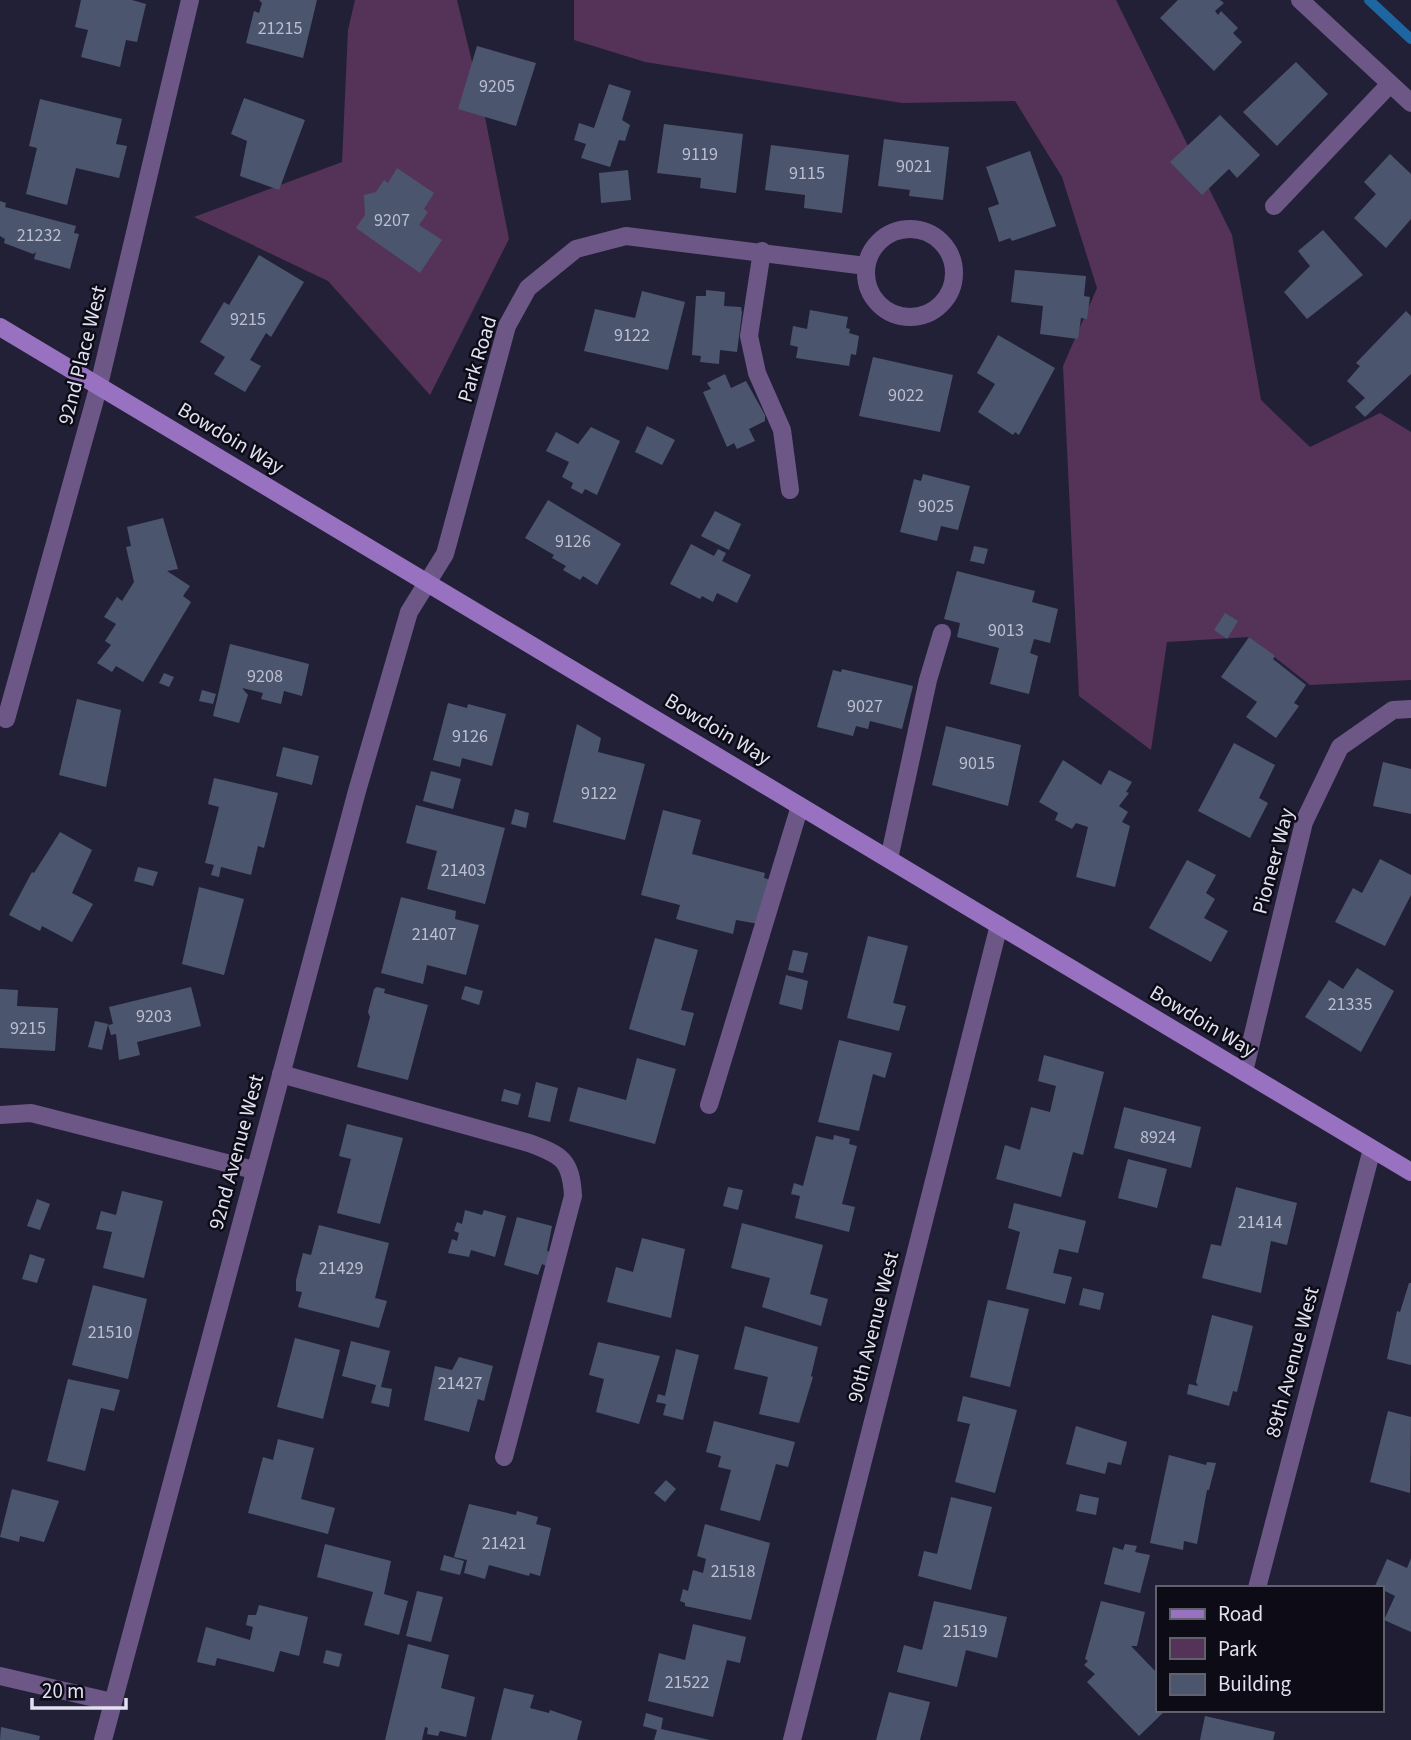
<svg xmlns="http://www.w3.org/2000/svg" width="1411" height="1740" viewBox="0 0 1411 1740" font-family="'Source Sans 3',sans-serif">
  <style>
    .green { fill: #553258 }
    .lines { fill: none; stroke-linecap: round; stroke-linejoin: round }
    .stream { stroke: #1e66a1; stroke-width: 10 }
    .building { fill: #4b566e }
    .lane { stroke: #6d5787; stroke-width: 18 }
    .street { stroke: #6d5787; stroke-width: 18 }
    .secondary { stroke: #9872c0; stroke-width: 18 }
    .labels { text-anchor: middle; stroke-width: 5; stroke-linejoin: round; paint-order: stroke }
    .number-label { font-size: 18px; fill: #bcbed0 }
    .street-label { font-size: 21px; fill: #e1e1f1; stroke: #0c0b16 }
  </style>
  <rect width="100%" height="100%" fill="#222037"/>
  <path class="green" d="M355 0H457L483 107 509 239 430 395 328 281 194 217 342 162 348 30Z
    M574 0H1116L1232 235 1261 400 1310 447 1380 413 1411 432V680L1310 685 1249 637 1167 642 1151 750 1079 696 1063 366 1097 288 1062 177 1015 101 902 103 645 62 574 40Z"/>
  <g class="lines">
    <path class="stream" d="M1369 0 1411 39"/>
  </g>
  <path class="building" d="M81 0H132L146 4 137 42 126 40 120 67 81 57 88 30 75 27Z
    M259 0H317L303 58 246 43 254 11 259 13 262 3Z
    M1178 0H1220L1224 3 1215 11 1218 15 1221 11 1238 28 1233 33 1242 42 1214 71 1160 18Z
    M477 46 536 63 516 126 458 109Z
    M1296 62 1328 94 1277 146 1243 112Z
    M609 84 631 91 622 120 630 125 625 141 619 140 610 167 581 158 586 144 574 140 579 123 594 128Z
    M244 98 305 120 279 190 240 176 247 141 231 134Z
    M40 99 122 119 116 144 127 146 119 178 76 168 67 205 26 194 37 148 29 146Z
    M1220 115 1260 155 1237 178 1229 169 1202 195 1170 162Z
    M664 124 743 134 736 193 700 188 701 178 657 173Z
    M884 139 949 147 943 200 909 196 910 190 878 186Z
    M771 145 849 155 842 213 804 208 805 195 765 190Z
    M1030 151 1056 226 1012 241 1010 238 999 242 988 208 999 204 986 167Z
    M1390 154 1411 174V219L1386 248 1354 218 1376 194 1364 182Z
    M397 168 434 193 424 209 428 212 419 225 442 240 420 273 356 228 365 215 364 195 376 192 384 180 388 183Z
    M628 170 631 200 601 203 599 173Z
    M0 201 6 203 5 207 76 226 74 233 79 234 70 269 34 259 36 252 33 254 4 243 5 239 0 236Z
    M1323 230 1363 275 1307 319 1284 292 1310 266 1298 251Z
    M259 255 304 282 271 337 266 333 250 360 261 366 245 392 214 374 225 357 200 342 224 302 229 305Z
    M1015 270 1086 276 1084 296 1090 297 1087 319 1081 318 1078 339 1040 334 1043 306 1011 302Z
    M706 290 725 292 724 306 741 307 742 313 737 352 720 350 719 364 700 362 701 356 692 355 696 296H706Z
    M642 291 685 302 668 370 584 351 595 309 635 318Z
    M810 310 848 317 846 328 850 329 849 333 859 336 856 355 851 354 849 366 796 358 798 347 790 345 793 326 807 329Z
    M1406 311 1411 316V374L1365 417 1355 407 1365 398 1347 381 1360 366 1356 363Z
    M998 335 1055 368 1019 435 1015 432 1013 435 978 412 995 384 977 373Z
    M873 357 953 375 940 432 859 416Z
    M725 374 731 388 746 381 765 415V421L749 429 755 441 737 449 734 443 727 447 703 392 711 389 707 383Z
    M647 426 675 440 662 465 635 452Z
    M591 427 620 441 597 495 585 489 582 494 571 488 573 483 562 477 569 462 546 451 556 432 578 444Z
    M923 474 970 486 958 530 941 526 937 541 900 532 914 479 921 481Z
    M548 500 621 544 597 585 583 576 580 580 563 570 566 566 552 558 554 555 525 538Z
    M715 511 741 524 729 550 701 536Z
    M163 518 178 569 167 571 190 586 183 596 191 602 143 682 116 666 112 672 97 663 111 645 105 641 116 624 104 617 117 597 122 601 134 582 126 547 131 546 127 527Z
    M691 544 714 556 718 549 726 553 722 561 751 575 737 603 717 593 713 602 702 596 700 599 670 584Z
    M974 546 988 549 984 564 970 561Z
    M957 571 1035 591 1032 602 1058 609 1050 643 1034 639 1030 653 1038 656 1029 694 990 684 999 648 957 637 960 623 944 619Z
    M1225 613 1238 621 1227 639 1214 630Z
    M1249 637 1275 656 1273 659 1306 685 1294 703 1299 706 1276 738 1246 717 1257 702 1221 677Z
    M230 644 309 664 302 696 284 691 281 704 261 699 263 693 242 688 248 695 239 723 213 716Z
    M842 669 913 686 902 729 870 721 868 729 856 726 853 736 817 727 833 670 841 672Z
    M164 673 174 677 169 687 159 683Z
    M202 690 216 694 213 704 199 701Z
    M77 699 121 710 106 787 59 775Z
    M448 703 467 708 468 704 506 714 492 766 462 758 460 767 433 760Z
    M577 724 601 738 598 752 645 764 625 840 553 822Z
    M946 726 1021 745 1008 806 932 785Z
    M1234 743 1275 765 1259 798 1268 803 1250 838 1198 811Z
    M283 747 319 756 312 785 276 776Z
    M1063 760 1101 785 1109 770 1132 782 1126 792 1129 793 1119 806 1128 812 1122 822 1130 826 1115 887 1076 877 1088 827 1076 823 1072 829 1055 820 1058 813 1039 802Z
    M1383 762 1411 769V814L1373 806Z
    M431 771 461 779 453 809 423 801Z
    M214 778 278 793 264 848 258 846 251 875 221 867 219 877 211 875 214 865 205 863 219 807 208 804Z
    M416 805 505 828 485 904 427 889 437 851 406 843Z
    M515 809 529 813 526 828 511 824Z
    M663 810 701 820 692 854 765 873 764 878 771 880 759 924 736 920 733 934 676 919 680 905 641 895Z
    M60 832 92 850 72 893 93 904 72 942 42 926 40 931 9 915 32 872 34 873Z
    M1380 859 1411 875V895L1385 946 1335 922 1353 888 1362 893Z
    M1187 860 1216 875 1206 893 1215 899 1204 918 1228 931 1211 962 1149 928Z
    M138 867 158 872 153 886 134 881Z
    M199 887 244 899 224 975 182 964Z
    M401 897 456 911 455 919 479 925 466 975 427 965 423 984 381 973Z
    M868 936 908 946 893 1003 906 1006 899 1031 847 1018Z
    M655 938 698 950 681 1010 694 1013 685 1046 629 1029Z
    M793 950 808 953 803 973 788 970Z
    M1357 968 1394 991 1361 1052 1305 1017 1329 980 1343 989Z
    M786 975 808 981 802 1010 779 1004Z
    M465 986 483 991 479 1005 461 999Z
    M191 987 201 1026 137 1042 140 1055 119 1060 116 1034 111 1035 108 1025 113 1024 109 1007Z
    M377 987 385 989 384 993 428 1005 408 1080 357 1067 370 1017 368 1012 374 989Z
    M0 989 18 990 17 1006 58 1008 55 1051 0 1048Z
    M95 1021 108 1024 102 1050 88 1047Z
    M839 1040 892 1053 885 1078 873 1074 859 1131 818 1122Z
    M1044 1055 1104 1072 1083 1155 1073 1152 1061 1197 996 1179 1005 1145 1020 1150 1031 1107 1050 1112 1056 1086 1038 1081Z
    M637 1058 676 1069 655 1144 569 1121 578 1087 626 1100Z
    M536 1082 558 1088 550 1122 528 1117Z
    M504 1089 521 1094 518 1105 501 1101Z
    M1124 1107 1201 1127 1191 1168 1114 1148Z
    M347 1124 403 1138 380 1224 337 1213 351 1159 339 1156Z
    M834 1135 850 1139 849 1144 857 1146 842 1204 855 1207 849 1232 795 1218 800 1196 791 1194 794 1183 803 1186 816 1136 833 1140Z
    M1128 1159 1167 1169 1157 1208 1118 1198Z
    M728 1187 743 1190 738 1210 723 1206Z
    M1236 1187 1297 1203 1287 1245 1271 1241 1261 1293 1202 1278 1211 1244 1221 1246Z
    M122 1191 163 1201 144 1278 103 1268 112 1232 96 1229 101 1211 116 1215Z
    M37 1199 50 1204 40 1230 27 1226Z
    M1014 1203 1086 1221 1078 1253 1059 1249 1053 1273 1072 1277 1065 1304 1006 1289 1020 1232 1008 1228Z
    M465 1210 482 1215 484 1210 506 1216 495 1257 471 1250 469 1257 448 1253 452 1239 457 1241 459 1233 454 1231 457 1222 462 1224Z
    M517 1217 552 1226 547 1251 555 1253 550 1268 542 1264 538 1275 504 1265Z
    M742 1223 823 1245 810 1294 828 1299 821 1326 762 1307 770 1278 731 1268Z
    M319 1225 389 1243 375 1298 387 1301 379 1328 298 1307 302 1292 296 1291V1280L303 1253 311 1255Z
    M642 1238 685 1249 671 1318 607 1302 616 1267 633 1272Z
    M30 1254 45 1259 37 1283 22 1279Z
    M1409 1283H1411V1365L1387 1359 1397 1311 1400 1312Z
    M93 1285 147 1299 128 1379 72 1365Z
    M1083 1288 1104 1293 1100 1310 1079 1305Z
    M988 1300 1029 1309 1010 1387 970 1377Z
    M1212 1315 1253 1326 1237 1392 1233 1391 1229 1406 1187 1394 1189 1384 1198 1386 1196 1382Z
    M745 1326 818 1347 811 1376 813 1377 799 1423 759 1414 768 1377 734 1369Z
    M295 1338 340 1350 323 1419 277 1407Z
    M351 1341 390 1351 381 1387 392 1389 389 1407 371 1403 376 1385 342 1376Z
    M598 1342 660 1356 639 1424 596 1412 604 1379 589 1375Z
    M676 1349 699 1355 683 1420 663 1415 666 1404 656 1402 658 1394 665 1396Z
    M459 1357 493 1366 484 1401 478 1399 469 1432 424 1420 435 1366 452 1370Z
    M68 1379 120 1390 114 1411 101 1408 85 1471 47 1461Z
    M963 1396 1017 1410 995 1493 955 1482 970 1424 957 1421Z
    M1388 1411 1411 1417 1410 1493 1370 1482Z
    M714 1421 795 1442 788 1467 776 1464 760 1521 720 1510 731 1470 718 1467 721 1456 706 1452Z
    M1076 1426 1127 1442 1121 1465 1108 1462 1105 1474 1066 1464Z
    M278 1439 314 1448 301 1499 335 1508 328 1534 248 1513 263 1457 273 1460Z
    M1169 1455 1206 1465 1207 1462 1216 1463 1209 1490H1207L1197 1544 1184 1541 1183 1550 1150 1543Z
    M666 1480 676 1489 665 1502 654 1493Z
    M12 1489 59 1501 44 1542 20 1536 19 1542 0 1537Z
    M1080 1494 1099 1498 1096 1515 1076 1511Z
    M951 1497 992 1507 971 1590 918 1576 924 1551 937 1554Z
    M469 1504 516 1515 517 1511 538 1517 536 1524 551 1528 540 1576 530 1573 529 1576 489 1565 485 1579 464 1573 467 1560 454 1557Z
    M705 1524 770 1543 751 1620 685 1606V1603L680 1601 683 1589 688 1591 693 1570 703 1573 706 1559 697 1556Z
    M325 1544 391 1561 384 1594 408 1601 399 1635 364 1625 373 1592 317 1577Z
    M1125 1544 1137 1546 1135 1552 1150 1555 1140 1593 1104 1584 1113 1547 1123 1550Z
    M444 1555 464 1561 460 1575 440 1570Z
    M1411 1558V1632L1384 1620 1395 1596 1375 1586 1387 1559 1407 1568Z
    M417 1591 443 1597 431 1642 406 1636Z
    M934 1601 1007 1617 997 1658 966 1650 957 1687 897 1672 904 1645 922 1650Z
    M1101 1601 1145 1612 1137 1646H1131L1157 1673V1710H1166L1139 1736 1087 1682 1095 1674 1084 1665 1088 1661 1085 1659Z
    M259 1605 308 1617 299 1656 280 1651 274 1672 217 1658 215 1666 197 1662 206 1627 250 1640 253 1627 246 1625 248 1615H256Z
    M693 1624 746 1637 740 1663 727 1660 713 1717 648 1701 659 1653 685 1660Z
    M408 1644 449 1655 441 1688 475 1697 466 1737 440 1731 438 1736 427 1734 428 1728 425 1727 422 1740H385Z
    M326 1650 342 1654 339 1667 323 1663Z
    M504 1688 534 1695 530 1708 549 1713 550 1710 582 1721 577 1740H491Z
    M889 1692 930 1702 920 1740H876Z
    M646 1713 663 1718 661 1729 710 1740H654L657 1730 643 1726Z
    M1205 1716 1275 1732 1273 1740H1200Z
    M1 1727 40 1736 39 1740H0Z"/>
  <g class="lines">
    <path class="lane" d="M1274 206 1390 84
      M762 251 749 336 757 373 782 430 790 490
      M889 859 928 680 942 633
      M281 1074 529 1143C562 1155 571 1160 573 1196L504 1457
      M709 1105 800 806"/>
    <path class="street" d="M1300 0 1411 103
      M866 273a44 44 0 1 1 88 0a44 44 0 1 1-88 0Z
      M6 719 99 385 190 0
      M1244 1072 1304 822 1340 747 1393 710 1411 709
      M0 1115 31 1113 254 1170
      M1257 1588 1372 1149
      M0 1676 112 1702
      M103 1740 357 791 409 612 445 554 507 326 528 288 576 249 626 236 866 266
      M792 1740 999 925"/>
    <path class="secondary" d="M0 327 1411 1172"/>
  </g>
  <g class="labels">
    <g class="number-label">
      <text x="280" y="34">21215</text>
      <text x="497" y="92">9205</text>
      <text x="700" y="160">9119</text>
      <text x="914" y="172">9021</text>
      <text x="807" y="179">9115</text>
      <text x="392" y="226">9207</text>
      <text x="39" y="241">21232</text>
      <text x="248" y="325">9215</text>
      <text x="632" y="341">9122</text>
      <text x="906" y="401">9022</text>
      <text x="936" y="512">9025</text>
      <text x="573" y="547">9126</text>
      <text x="1006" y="636">9013</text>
      <text x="265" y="682">9208</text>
      <text x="865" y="712">9027</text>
      <text x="470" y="742">9126</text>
      <text x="977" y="769">9015</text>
      <text x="599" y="799">9122</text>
      <text x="463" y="876">21403</text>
      <text x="434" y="940">21407</text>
      <text x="1350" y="1010">21335</text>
      <text x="154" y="1022">9203</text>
      <text x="28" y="1034">9215</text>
      <text x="1158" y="1143">8924</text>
      <text x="1260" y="1228">21414</text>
      <text x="341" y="1274">21429</text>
      <text x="110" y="1338">21510</text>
      <text x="460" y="1389">21427</text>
      <text x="504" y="1549">21421</text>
      <text x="733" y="1577">21518</text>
      <text x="965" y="1637">21519</text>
      <text x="687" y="1688">21522</text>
    </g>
    <g class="street-label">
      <text transform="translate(82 355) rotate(-76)" y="7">92nd Place West</text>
      <text transform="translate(477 359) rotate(-73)" y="7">Park Road</text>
      <text transform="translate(231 438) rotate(31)" y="7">Bowdoin Way</text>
      <text transform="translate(718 729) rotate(31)" y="7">Bowdoin Way</text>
      <text transform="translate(1273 861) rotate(-75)" y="7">Pioneer Way</text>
      <text transform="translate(1203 1021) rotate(31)" y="7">Bowdoin Way</text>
      <text transform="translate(236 1152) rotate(-75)" y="7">92nd Avenue West</text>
      <text transform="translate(873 1327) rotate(-76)" y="7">90th Avenue West</text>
      <text transform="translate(1292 1362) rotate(-75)" y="7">89th Avenue West</text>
    </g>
  </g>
  <rect x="1156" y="1586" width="228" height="126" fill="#0c0b16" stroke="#61616e" stroke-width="2"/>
  <rect x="1170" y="1609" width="35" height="10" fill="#9872c0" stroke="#61616e" stroke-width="2"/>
  <text x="1218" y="1621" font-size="21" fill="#e1e1f1">Road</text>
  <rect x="1170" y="1638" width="35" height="21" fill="#553258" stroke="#61616e" stroke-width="2"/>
  <text x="1218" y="1656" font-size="21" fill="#e1e1f1">Park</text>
  <rect x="1170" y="1674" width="35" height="21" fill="#4b566e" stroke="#61616e" stroke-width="2"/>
  <text x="1218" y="1691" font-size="21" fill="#e1e1f1">Building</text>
  <path d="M32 1698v10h94v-10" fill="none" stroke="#e1e1f1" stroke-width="3.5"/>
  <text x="42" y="1698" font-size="21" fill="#e1e1f1" stroke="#0c0b16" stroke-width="5" paint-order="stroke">20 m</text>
</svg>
